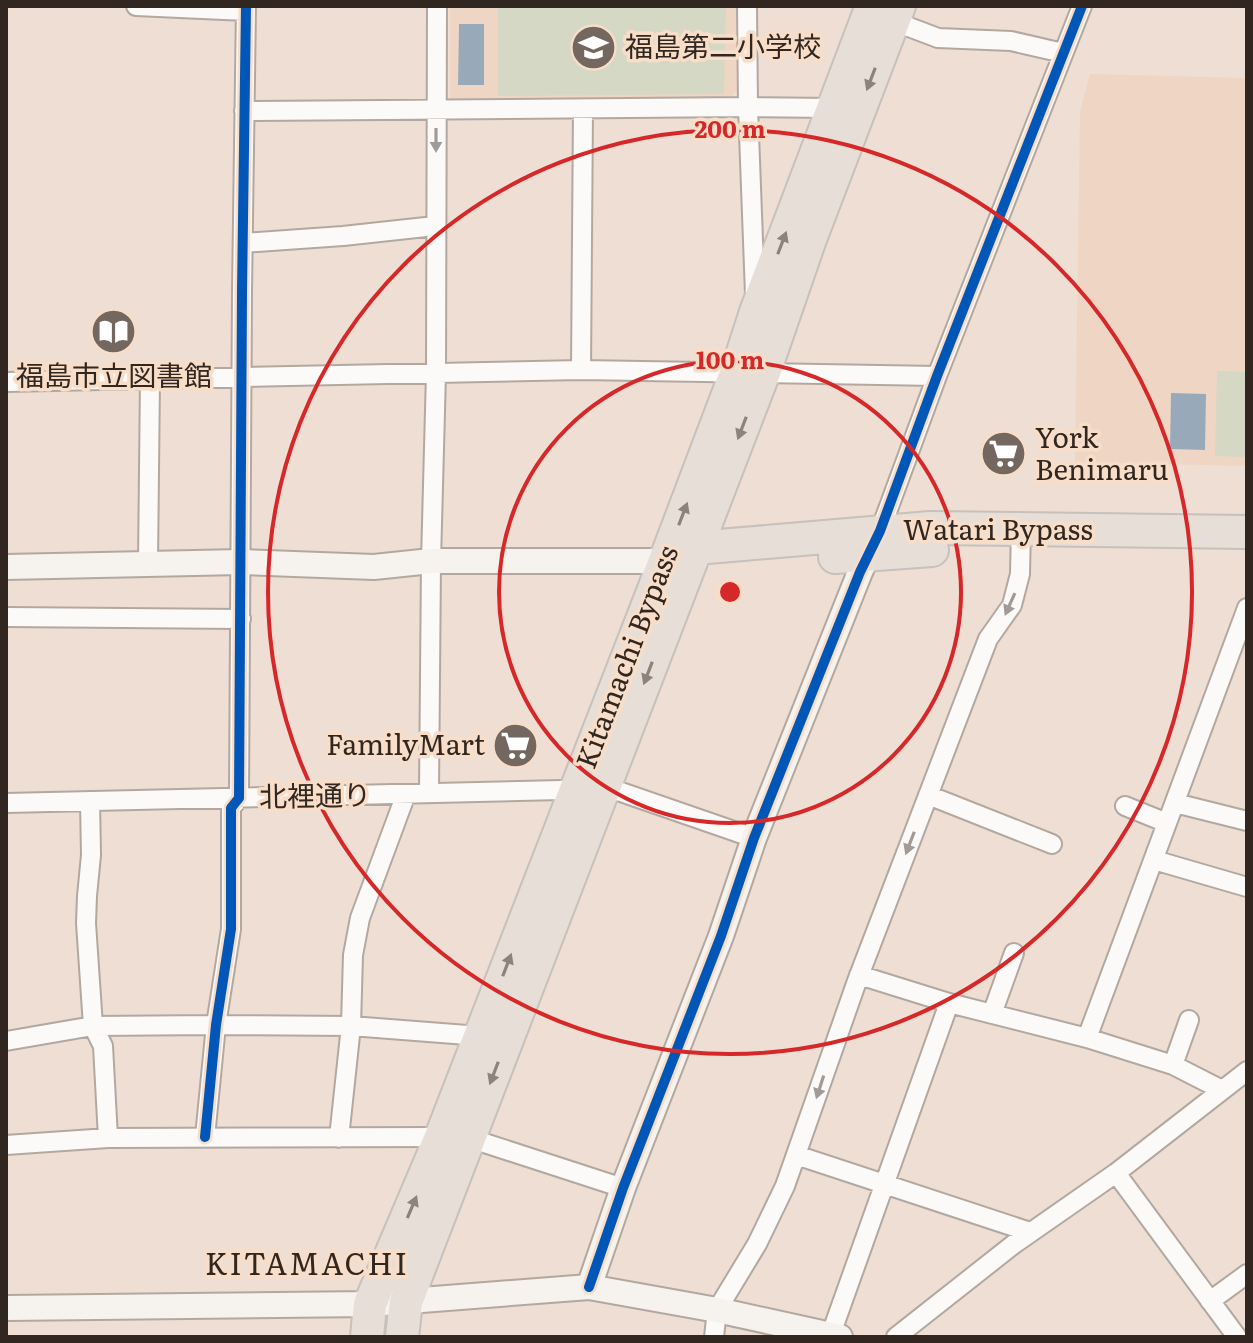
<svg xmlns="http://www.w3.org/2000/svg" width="1253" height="1343" viewBox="0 0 1253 1343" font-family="Literata,'Noto Sans JP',serif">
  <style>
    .built { fill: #efd6c4 }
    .green { fill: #d4d8c4 }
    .water { fill: #98aab9 }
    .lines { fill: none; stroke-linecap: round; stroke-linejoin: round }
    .street-casing { stroke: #b3a8a0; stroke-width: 22 }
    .secondary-casing { stroke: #b3a8a0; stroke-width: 28 }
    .highway-casing { stroke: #c7c0bb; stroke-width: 36 }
    .street { stroke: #fcfaf9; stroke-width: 18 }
    .secondary { stroke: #f6f2ee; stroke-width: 24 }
    .highway { stroke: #e7dfd7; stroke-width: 32 }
    .cycleway-casing { stroke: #f8ddc9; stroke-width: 15 }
    .cycleway { stroke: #0057b8; stroke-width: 10 }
    .oneway { fill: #8c837c }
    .oneway2 { fill: #a19b97 }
    .ring { fill: none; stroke: #d62828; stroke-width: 4 }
    .labels { text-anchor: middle; stroke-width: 7; stroke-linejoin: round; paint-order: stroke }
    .poi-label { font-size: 28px; fill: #312720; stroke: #f8ddc9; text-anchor: start }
    .street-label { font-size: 28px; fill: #312720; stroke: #f8ddc9 }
    .neighbourhood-label { font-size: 30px; letter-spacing: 2px; fill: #312720; stroke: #f8ddc9 }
    .centre { fill: #d62828; stroke: #f8ddc9; stroke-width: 4 }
    .ring-label { font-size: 24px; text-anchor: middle; font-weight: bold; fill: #d62828; stroke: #f8ddc9; stroke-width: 7; stroke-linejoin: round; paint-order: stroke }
  </style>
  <rect width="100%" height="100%" fill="#eeded4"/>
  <path class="built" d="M450 6H736L738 89 731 97 450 99Z
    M1090 74 1247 78V466L1075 462 1080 112Z"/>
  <path class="green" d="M498 6H726L724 94 498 96Z
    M1217 371 1247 372V457L1215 456Z"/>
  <path class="water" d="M459 24H484V85H458Z
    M1171 393 1206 394 1205 450 1170 449Z"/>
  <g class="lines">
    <defs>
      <path id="street" d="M136 6 246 11
        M747 6 748 107 755 294
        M893 21 938 38 1011 41 1063 53
        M244 111 748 107 833 108
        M243 243 343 236 435 226
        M581 370 583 109
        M6 382 581 370 937 376
        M880 531 937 376 1082 6
        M148 563 150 379
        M6 617 241 619
        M429 793 431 561 436 373 437 6
        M928 795 1052 844
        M90 801 91 855 87 896 86 923 93 1026 103 1046 108 1138
        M6 803 604 789 621 792 754 838
        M1175 803 1247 821
        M1125 806 1167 823
        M1154 860 1247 887
        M859 975 949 1003 1087 1038 1173 1065 1222 1090
        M992 1014 1014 953
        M1087 1038 1247 608
        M6 1041 93 1026 216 1025 351 1026 480 1036
        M1173 1065 1189 1020
        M205 1137 216 1025 231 929V808L239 798 242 291 246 6
        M339 1138 351 1026 353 955 360 918 406 794
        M469 1138 623 1188
        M6 1145 108 1138 441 1137
        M796 1155 1030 1232
        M1116 1173 1237 1337
        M1210 1301 1247 1274
        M831 1334 949 1003
        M714 1337 717 1310 757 1244 785 1186 857 981 988 639 1012 605 1020 574 1021 528
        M896 1337 1014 1244 1116 1173 1247 1071"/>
      <path id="secondary" d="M6 567 241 562 374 567 431 561H665
        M589 1287 623 1188 721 936 754 838 860 572 873 544
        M6 1308 370 1304 589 1287 717 1310 840 1337"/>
      <path id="highway" d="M679 555 696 548 930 528 1247 532
        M835 557 932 550
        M367 1337 370 1304 441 1137 665 561 737 371 756 312 872 6
        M402 1337 406 1302 764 372 810 239 899 6"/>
    </defs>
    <use href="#street" class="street-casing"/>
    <use href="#secondary" class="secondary-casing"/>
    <use href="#highway" class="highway-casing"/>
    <use href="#street" class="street"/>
    <use href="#secondary" class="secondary"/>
    <use href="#highway" class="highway"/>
    <defs>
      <path id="cycleway" d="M205 1137 216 1025 231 929V808L239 798 242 291 246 6
        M589 1287 623 1188 721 936 754 838 860 572 880 531 937 376 1082 6"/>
    </defs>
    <use href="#cycleway" class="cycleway-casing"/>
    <use href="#cycleway" class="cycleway"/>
  </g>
  <defs><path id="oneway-solid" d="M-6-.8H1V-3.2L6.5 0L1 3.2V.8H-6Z" transform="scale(2)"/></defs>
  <g class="oneway">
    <use href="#oneway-solid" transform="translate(871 79) rotate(111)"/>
    <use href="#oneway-solid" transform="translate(782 243) rotate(-69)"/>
    <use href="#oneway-solid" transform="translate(742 428) rotate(111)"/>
    <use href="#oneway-solid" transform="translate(683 514) rotate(-69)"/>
    <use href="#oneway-solid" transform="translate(648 673) rotate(111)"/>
    <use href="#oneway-solid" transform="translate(507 965) rotate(-69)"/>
    <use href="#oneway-solid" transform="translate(494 1073) rotate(111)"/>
    <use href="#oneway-solid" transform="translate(412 1207) rotate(-67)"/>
  </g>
  <g class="oneway2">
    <use href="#oneway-solid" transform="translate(436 140) rotate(90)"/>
    <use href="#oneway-solid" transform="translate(1010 604) rotate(114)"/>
    <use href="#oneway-solid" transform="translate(910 843) rotate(111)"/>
    <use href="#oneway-solid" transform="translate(820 1087) rotate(108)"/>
  </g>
  <g class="ring">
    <circle cx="730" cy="592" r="231"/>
    <circle cx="730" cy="592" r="462"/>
  </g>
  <defs>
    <symbol id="school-disc" viewBox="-11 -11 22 22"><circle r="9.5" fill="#73675f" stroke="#f8ddc9"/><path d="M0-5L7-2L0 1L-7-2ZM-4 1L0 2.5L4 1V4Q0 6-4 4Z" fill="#fff"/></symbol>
    <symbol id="library-disc" viewBox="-11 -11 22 22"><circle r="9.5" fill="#73675f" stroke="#f8ddc9"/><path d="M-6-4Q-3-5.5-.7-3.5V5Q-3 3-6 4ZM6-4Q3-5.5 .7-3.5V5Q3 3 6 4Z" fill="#fff"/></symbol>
    <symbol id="supermarket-disc" viewBox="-11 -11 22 22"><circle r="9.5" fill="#73675f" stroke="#f8ddc9"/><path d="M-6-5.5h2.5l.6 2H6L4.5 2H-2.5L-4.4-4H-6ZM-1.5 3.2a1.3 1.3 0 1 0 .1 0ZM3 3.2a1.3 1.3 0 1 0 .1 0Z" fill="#fff"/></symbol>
  </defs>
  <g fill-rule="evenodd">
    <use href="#school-disc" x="568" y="22" width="51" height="51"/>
    <use href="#library-disc" x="88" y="306" width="51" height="51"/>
    <use href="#supermarket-disc" x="978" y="428" width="51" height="51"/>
    <use href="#supermarket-disc" x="490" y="720" width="51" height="51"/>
  </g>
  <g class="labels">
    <g class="poi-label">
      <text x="625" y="57">福島第二小学校</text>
      <text x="114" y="386" text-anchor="middle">福島市立図書館</text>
      <text x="1035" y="448">York<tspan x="1035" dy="32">Benimaru</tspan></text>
      <text x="485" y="755" text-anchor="end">FamilyMart</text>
    </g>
    <g class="street-label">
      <text x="998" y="540">Watari Bypass</text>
      <text transform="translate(627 657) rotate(-69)" y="10">Kitamachi Bypass</text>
      <text transform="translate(315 796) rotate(-1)" y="10">北裡通り</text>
    </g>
    <g class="neighbourhood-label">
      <text x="307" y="1275">KITAMACHI</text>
    </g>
  </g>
  <circle cx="730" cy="592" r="12" class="centre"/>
  <g class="ring-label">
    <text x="730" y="138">200 m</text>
    <text x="730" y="369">100 m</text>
  </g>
  <rect width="1253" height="1343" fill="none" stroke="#312720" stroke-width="16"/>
</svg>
